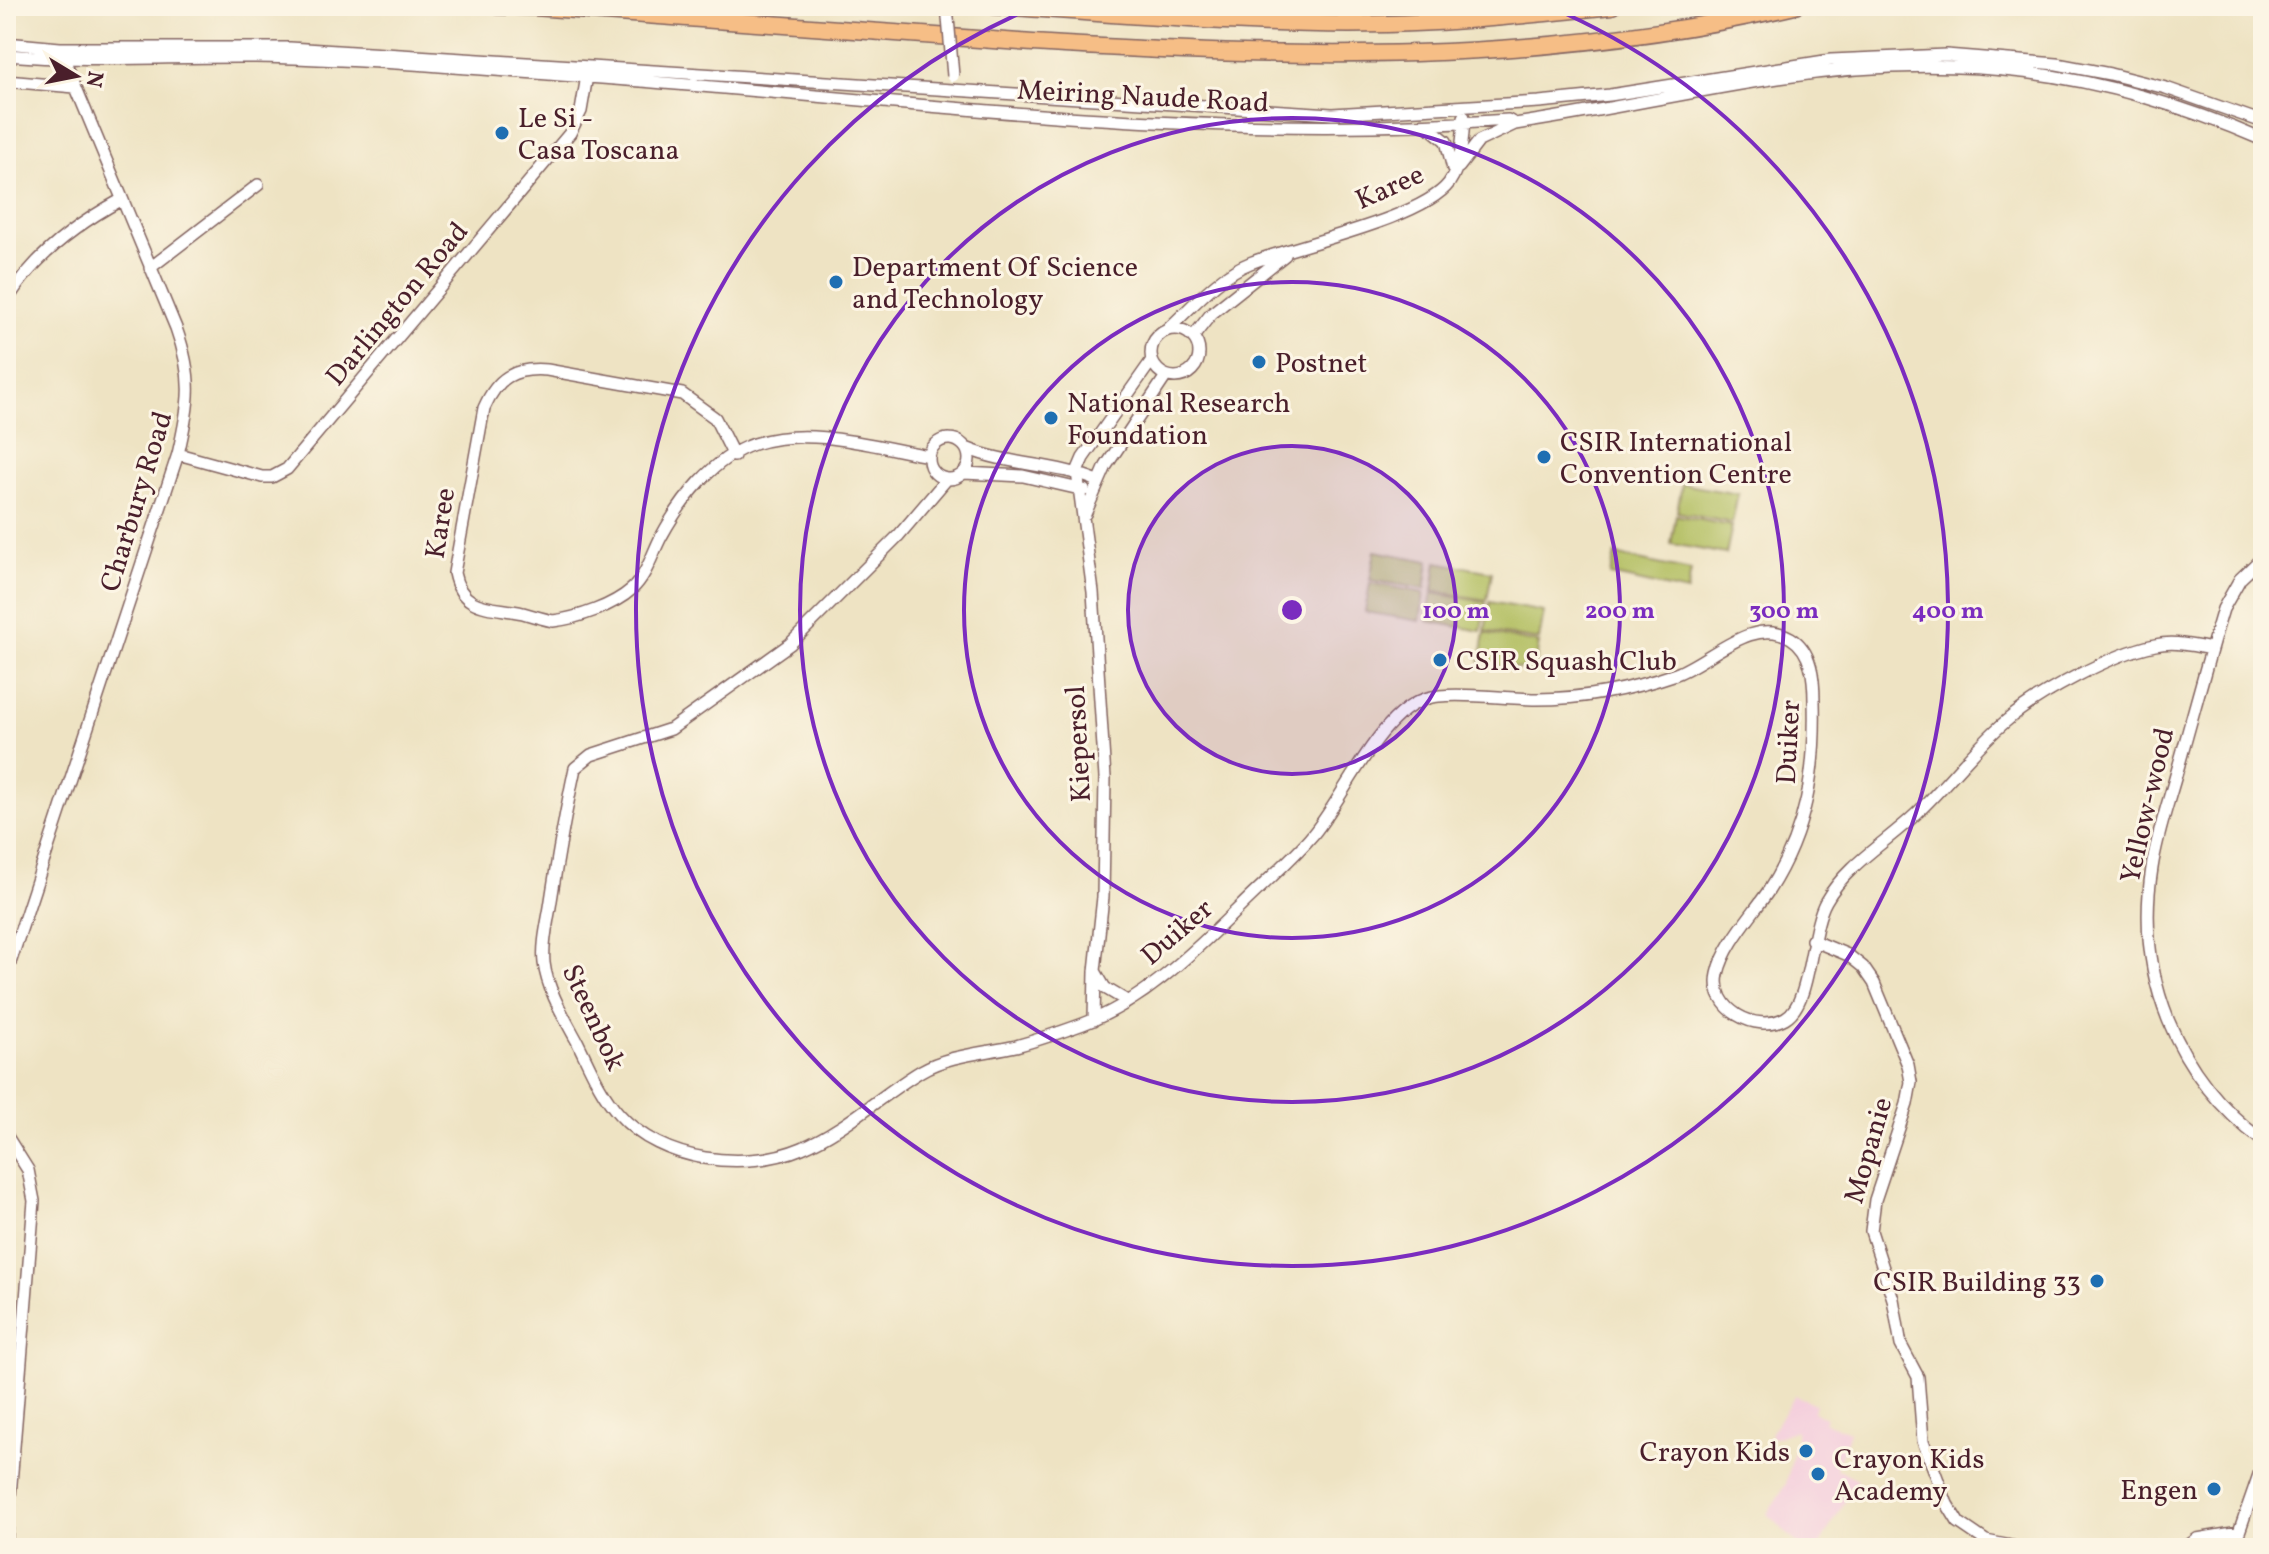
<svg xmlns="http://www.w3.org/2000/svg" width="2269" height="1554" viewBox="0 0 2269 1554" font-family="Vollkorn,serif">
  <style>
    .built { fill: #f4cfdd }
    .green { fill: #b1bd5e; stroke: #7e6e44; stroke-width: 2 }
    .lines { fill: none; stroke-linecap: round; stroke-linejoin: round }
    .minor-casing { stroke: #836460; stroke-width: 14 }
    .highway-casing { stroke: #836460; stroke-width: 19 }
    .minor { stroke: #fff; stroke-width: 11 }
    .highway { stroke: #f6be86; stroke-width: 16 }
    .minor-bridge-casing { stroke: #836460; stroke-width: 14; stroke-linecap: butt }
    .minor-bridge { stroke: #fff; stroke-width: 11 }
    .ring { fill: none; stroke: #7b2cbf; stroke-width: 4 }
    .poi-dot { fill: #1f6fb2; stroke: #fcf5e5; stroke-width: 3 }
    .labels { text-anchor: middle; stroke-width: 6; stroke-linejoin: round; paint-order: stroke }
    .street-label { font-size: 28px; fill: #4a1f2b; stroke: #fcf5e5 }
    .poi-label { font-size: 28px; fill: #4a1f2b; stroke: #fcf5e5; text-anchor: start }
    .centre { fill: #7b2cbf; stroke: #fcf5e5; stroke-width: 4 }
    .ring-label { font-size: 24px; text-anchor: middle; font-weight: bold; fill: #7b2cbf; stroke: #fcf5e5; stroke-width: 6; stroke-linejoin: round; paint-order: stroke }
  </style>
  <rect width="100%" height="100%" fill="#fcf5e5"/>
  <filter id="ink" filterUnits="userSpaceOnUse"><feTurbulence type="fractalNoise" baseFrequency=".0125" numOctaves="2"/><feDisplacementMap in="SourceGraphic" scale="16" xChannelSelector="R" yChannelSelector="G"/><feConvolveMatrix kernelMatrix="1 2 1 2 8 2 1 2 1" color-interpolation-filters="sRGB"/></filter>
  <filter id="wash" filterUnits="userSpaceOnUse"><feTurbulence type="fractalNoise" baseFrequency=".006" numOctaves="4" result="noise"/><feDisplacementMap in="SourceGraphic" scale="32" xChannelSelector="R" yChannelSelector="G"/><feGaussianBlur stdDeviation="1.8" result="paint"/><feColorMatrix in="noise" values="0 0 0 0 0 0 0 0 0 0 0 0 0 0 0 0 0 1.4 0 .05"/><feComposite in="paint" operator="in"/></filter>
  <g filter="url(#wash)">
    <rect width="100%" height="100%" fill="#eee3c3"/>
    <path class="built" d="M1795 1395 1815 1404 1813 1412 1826 1417 1824 1422 1850 1432 1836 1469 1858 1479 1818 1548H1802L1767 1514 1786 1484 1796 1442V1430L1772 1439 1770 1434Z"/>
    <path class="green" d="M1682 484 1738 494 1732 523 1677 512Z
      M1676 515 1732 526 1726 554 1671 544Z
      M1375 551 1429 561 1425 589 1370 580Z
      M1615 555 1691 571 1687 592 1610 575Z
      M1437 562 1492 572 1487 600 1433 591Z
      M1370 583 1424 593 1420 621 1365 612Z
      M1432 593 1486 602 1481 631 1427 621Z
      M1490 602 1544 612 1539 640 1485 631Z
      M1485 633 1539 643 1534 671 1480 662Z"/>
  </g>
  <g filter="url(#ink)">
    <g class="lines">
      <defs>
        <path id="minor" d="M6 43 60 48H290L1332 114 1539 102 1610 95 1831 60 1946 55 2057 64 2110 74 2166 88 2263 122
          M6 55C89 62 172 56 255 57 366 59 477 69 588 77 893 99 1201 143 1508 120L1515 124C1604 111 1690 91 1778 78 1954 51 2100 69 2263 140
          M6 81 75 87
          M1426 125 1446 141 1453 169
          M1459 167 1479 141 1515 124
          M150 268 258 185
          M6 302C33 257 75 225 121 200
          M1151 353a24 24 0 1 1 48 0a24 24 0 1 1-48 0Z
          M1168 329C1192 307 1219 275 1250 263 1295 245 1422 219 1449 183 1461 166 1463 138 1464 117
          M1193 337 1211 314 1285 255
          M929 459a20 20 0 1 1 40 0a20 20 0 1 1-40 0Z
          M966 448C1009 466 1056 463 1098 481
          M178 454 262 477H272L287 469 570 133 581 111 588 70
          M734 456 715 418 682 394 547 370C514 367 497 378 484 408L454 573C462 612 491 606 523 613 533 616 543 619 553 621 578 618 613 606 632 589 647 575 652 554 661 537 681 500 713 458 754 444 810 426 873 446 929 456
          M964 473 1023 476 1084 490
          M946 480 899 535 790 644 671 729 591 755 575 768C565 814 557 861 550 907 547 925 542 945 544 963 547 989 564 1017 577 1041 589 1065 600 1093 619 1114 661 1162 745 1172 802 1148 845 1130 881 1095 921 1071 948 1055 985 1053 1016 1046 1038 1040 1061 1032 1083 1024 1145 1001 1193 952 1240 907 1263 884 1289 862 1310 838 1346 798 1382 700 1439 696 1471 693 1505 699 1537 699 1583 699 1632 689 1676 674 1711 661 1752 615 1791 638 1812 651 1814 679 1814 701 1816 771 1807 830 1769 890 1753 914 1724 945 1718 974 1710 1009 1756 1034 1785 1018 1812 1003 1809 931 1826 901 1847 864 1887 842 1917 813 1948 784 1973 749 2005 722 2037 694 2114 653 2155 645 2174 641 2192 645 2211 649
          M1085 514 1106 466 1166 376
          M2263 557 2240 579 2223 609C2207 662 2193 715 2178 768 2169 801 2157 834 2152 868 2135 975 2176 1077 2263 1141
          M1812 940 1848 955 1863 967 1874 983 1908 1065 1911 1082 1907 1104 1875 1200 1871 1231 1893 1299 1901 1345 1918 1377 1923 1441 1947 1504 1958 1522 1986 1541 2021 1548
          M1095 971 1105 988 1127 1001
          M6 975 178 454C190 403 194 378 176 328L62 54
          M1094 1020 1095 971 1103 897 1105 778 1093 592 1077 472 1083 458 1152 360
          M6 1135 28 1170 34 1201 6 1545
          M2185 1548 2197 1539 2239 1532 2263 1463"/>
        <path id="highway" d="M497 6 529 7
          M520 6C691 19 862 32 1033 43 1293 59 1539 66 1795 6
          M994 6C1125 14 1257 27 1388 24 1463 22 1538 14 1612 6"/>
      </defs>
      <use href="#minor" class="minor-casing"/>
      <use href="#highway" class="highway-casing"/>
      <use href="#minor" class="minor"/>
      <use href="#highway" class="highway"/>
      <defs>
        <path id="minor-bridge" d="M947 6 953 76"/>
      </defs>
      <use href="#minor-bridge" class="minor-bridge-casing"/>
      <use href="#minor-bridge" class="minor-bridge"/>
    </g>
  </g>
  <circle cx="1292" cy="610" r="164" fill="#7b2cbf" fill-opacity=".12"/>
  <g class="ring">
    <circle cx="1292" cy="610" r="164"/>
    <circle cx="1292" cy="610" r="328"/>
    <circle cx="1292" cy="610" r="492"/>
    <path d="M1548 6A656 656 0 1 1 1036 6"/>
  </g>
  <g class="poi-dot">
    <circle cx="502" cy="133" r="8"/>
    <circle cx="836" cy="282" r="8"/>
    <circle cx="1259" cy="362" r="8"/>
    <circle cx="1051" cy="418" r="8"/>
    <circle cx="1544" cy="457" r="8"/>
    <circle cx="1440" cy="660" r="8"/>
    <circle cx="2097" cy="1281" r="8"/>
    <circle cx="1806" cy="1451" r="8"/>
    <circle cx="1818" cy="1474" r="8"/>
    <circle cx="2214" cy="1489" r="8"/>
  </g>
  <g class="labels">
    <g class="street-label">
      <text transform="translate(1143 95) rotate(3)" y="10">Meiring Naude Road</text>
      <text transform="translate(1389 186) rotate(-24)" y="10">Karee</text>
      <text transform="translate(396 303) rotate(-50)" y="10">Darlington Road</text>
      <text transform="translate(135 501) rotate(-73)" y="10">Charbury Road</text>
      <text transform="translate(439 523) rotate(-81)" y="10">Karee</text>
      <text transform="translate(1787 742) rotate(-87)" y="10">Duiker</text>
      <text transform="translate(1077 744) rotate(-93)" y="10">Kiepersol</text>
      <text transform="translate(2146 805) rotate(-77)" y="10">Yellow-wood</text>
      <text transform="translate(1176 931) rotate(-41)" y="10">Duiker</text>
      <text transform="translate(595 1017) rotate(65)" y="10">Steenbok</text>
      <text transform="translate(1867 1150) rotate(-74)" y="10">Mopanie</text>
    </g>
    <g class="poi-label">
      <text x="518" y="127">Le Si -<tspan x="518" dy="32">Casa Toscana</tspan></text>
      <text x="852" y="276">Department Of Science<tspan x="852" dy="32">and Technology</tspan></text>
      <text x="1275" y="372">Postnet</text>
      <text x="1067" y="412">National Research<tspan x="1067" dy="32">Foundation</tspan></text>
      <text x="1560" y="451">CSIR International<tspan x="1560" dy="32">Convention Centre</tspan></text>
      <text x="1456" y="670">CSIR Squash Club</text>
      <text x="2081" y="1291" text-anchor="end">CSIR Building 33</text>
      <text x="1790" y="1461" text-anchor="end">Crayon Kids</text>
      <text x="1834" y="1468">Crayon Kids<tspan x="1834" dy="32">Academy</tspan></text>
      <text x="2198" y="1499" text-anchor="end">Engen</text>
    </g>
  </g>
  <circle cx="1292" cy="610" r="12" class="centre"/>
  <g class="ring-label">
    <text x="1456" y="618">100 m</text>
    <text x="1620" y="618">200 m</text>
    <text x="1784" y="618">300 m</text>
    <text x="1948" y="618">400 m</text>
  </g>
  <rect width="2269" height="1554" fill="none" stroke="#fcf5e5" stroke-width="32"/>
  <g transform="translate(76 76) rotate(100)" stroke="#fcf5e5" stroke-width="6" paint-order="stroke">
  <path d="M0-6L14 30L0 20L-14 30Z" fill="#4a1f2b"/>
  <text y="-12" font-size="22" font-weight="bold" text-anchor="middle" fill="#4a1f2b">N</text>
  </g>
</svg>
